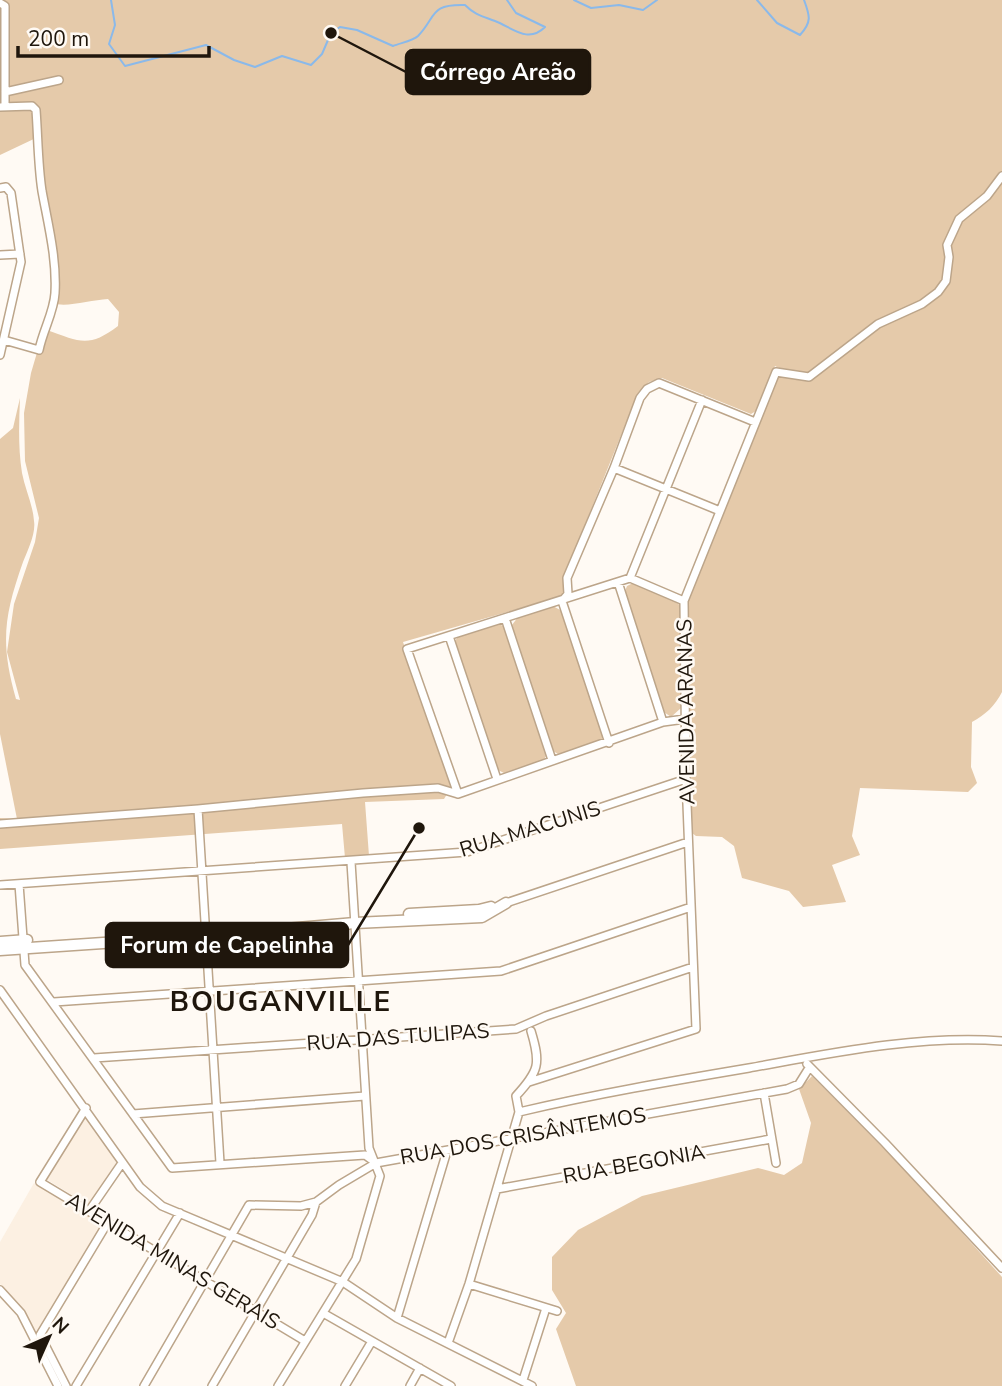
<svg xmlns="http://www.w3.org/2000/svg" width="1002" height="1386" viewBox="0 0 1002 1386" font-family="'Nunito Sans',sans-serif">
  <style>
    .built { fill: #fcf0e2 }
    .green { fill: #e5caaa }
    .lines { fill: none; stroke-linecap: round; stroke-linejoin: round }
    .stream { stroke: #8ab9ea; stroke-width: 2 }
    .street-casing { stroke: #bca58a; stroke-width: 10 }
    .secondary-casing { stroke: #bca58a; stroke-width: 13 }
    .street { stroke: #fff; stroke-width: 7 }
    .secondary { stroke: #fff; stroke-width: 10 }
    .labels { text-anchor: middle; stroke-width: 5; stroke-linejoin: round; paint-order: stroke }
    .street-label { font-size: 21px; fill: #1f160c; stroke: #fffaf4 }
    .district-label { font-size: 28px; font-weight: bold; letter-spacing: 2px; fill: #1f160c; stroke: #fffaf4 }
    .leader { fill: none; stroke: #1f160c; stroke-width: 2.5 }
    .callout-dot { fill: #1f160c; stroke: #fffaf4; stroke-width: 2.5 }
    .callout { fill: #1f160c; stroke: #1f160c; stroke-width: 2.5 }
    .callout-label { font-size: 23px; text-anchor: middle; font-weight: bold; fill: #fff }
  </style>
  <rect width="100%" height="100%" fill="#fffaf4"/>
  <path class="built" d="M85 1114 117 1161 90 1206 46 1179Z
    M34 1183 102 1225 37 1333 20 1306 0 1284V1242Z"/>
  <path class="green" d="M0 0H1002V692C995 706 985 715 972 722L971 767 977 783 968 792 860 788 852 836 860 855 832 865 846 902 803 907 789 891 742 878 734 846 722 837 696 836 692 833 687 602 781 369 775 366 756 411 751 414 662 378 649 382 638 393 564 577 563 593 559 597 403 642 452 786 444 799 365 802 369 856 345 858 342 824 0 849V818L17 819 0 734V439L13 428 20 398C19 423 18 448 22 473 25 489 33 505 34 521 36 533 28 550 23 562 4 616 0 643 16 699L20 700 7 652 14 604 35 542 39 518 25 461 24 413 31 373 41 339 47 330C80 342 89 348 118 326L119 312 108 299C91 300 65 308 53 303L57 271 45 205 38 137 0 155Z
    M633 583 676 601 680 606 681 708 671 717 664 712 625 591 627 586Z
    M553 606 562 611 603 736 602 740 595 744 558 754 553 751 512 625 518 617Z
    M497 623 503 626 506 630 546 756 544 760 504 773 498 770 455 641 459 635Z
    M812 1076 911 1176 1002 1277V1386H576L556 1329 566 1313 552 1290V1257L578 1230 642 1196 758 1168 784 1175 802 1163 811 1123 799 1089Z"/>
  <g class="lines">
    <path class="stream" d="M111 0 115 25 109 44 125 66 206 45 234 60 255 67 282 56 311 65 322 54 331 33 340 27 357 30 393 46C400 43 413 41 418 36 437 16 429 4 465 5 475 15 482 16 495 21 513 28 528 44 545 27L516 13 507 0
      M574 0 591 8 619 5 643 10 657 0
      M757 0 777 23 800 35C812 22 810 16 804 0"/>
    <defs>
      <path id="street" d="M0 3 5 6V107
        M5 92 59 80
        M0 107 32 106 36 110C38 137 38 165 42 191 48 224 57 259 55 293 54 312 43 330 39 350L4 340
        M0 188 6 187 11 193 21 262 0 355
        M0 255 20 254
        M614 468 720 511
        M630 578 702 400
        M618 582 663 722
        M505 618 552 760
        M449 636 497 779
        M609 743 562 601 568 594 567 578 614 468 640 398 647 389 659 383 755 422
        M458 794 407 649 630 578 684 601
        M198 809 220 1163
        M0 824 198 809 363 793 438 788 458 794 663 722 685 719
        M19 884 25 965 172 1168 365 1155 376 1163 787 1089 799 1084 809 1068
        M0 885 467 852 686 779
        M506 903 688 842
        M0 990 140 1187 162 1206 343 1282 397 1318 532 1386
        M54 1002 501 971 691 907
        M94 1058 516 1029 546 1016 693 967
        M807 1064 885 1143 1002 1268
        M529 1082 696 1029 686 779 684 601 776 372 809 377 878 324 922 304 938 292 946 281 949 257 947 245 959 219 987 196 1002 176
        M764 1093 776 1163
        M86 1108 40 1182 305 1341
        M519 1112C595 1094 672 1081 749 1068 832 1053 917 1035 1002 1041
        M133 1114 365 1096
        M497 1189 771 1139
        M89 1211 122 1163
        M469 1284 557 1311
        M0 1290 21 1313 58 1386
        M323 1313 451 1386
        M397 1318 447 1151
        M448 1343 469 1284 519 1112 516 1096C539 1071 541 1064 531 1031
        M523 1380 546 1308
        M66 1386 40 1335 108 1222
        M76 1386 180 1213
        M144 1386 249 1205 301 1206 316 1202 339 1185 376 1163
        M212 1386 312 1215 316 1202
        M278 1386 356 1259 380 1176 369 1148 351 862
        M345 1386 372 1341
        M410 1386 420 1368"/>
      <path id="secondary" d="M409 914 479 910 491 907
        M0 942 27 940
        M0 950 206 936 355 923 482 917 506 903"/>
    </defs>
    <use href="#street" class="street-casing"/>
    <use href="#secondary" class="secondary-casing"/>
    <use href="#street" class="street"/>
    <use href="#secondary" class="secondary"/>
  </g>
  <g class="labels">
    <g class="street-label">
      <text transform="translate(686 712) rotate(-91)" y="7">AVENIDA ARANAS</text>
      <text transform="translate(530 829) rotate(-17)" y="7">RUA MACUNIS</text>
      <text transform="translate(398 1037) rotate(-4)" y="7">RUA DAS TULIPAS</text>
      <text transform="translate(523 1136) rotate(-10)" y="7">RUA DOS CRISÂNTEMOS</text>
      <text transform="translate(634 1164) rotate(-10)" y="7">RUA BEGONIA</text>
      <text transform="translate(173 1261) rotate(31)" y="7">AVENIDA MINAS GERAIS</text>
    </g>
    <g class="district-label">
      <text x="281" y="1011">BOUGANVILLE</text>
    </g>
  </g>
  <path class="leader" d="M331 33L406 72M419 828L348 945"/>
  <g class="callout-dot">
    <circle cx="331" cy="33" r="7"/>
    <circle cx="419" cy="828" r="7"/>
  </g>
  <g class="callout">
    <rect x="406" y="50" width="184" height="44" rx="7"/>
    <rect x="106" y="923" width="242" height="44" rx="7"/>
  </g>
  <g class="callout-label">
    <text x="498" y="80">Córrego Areão</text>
    <text x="227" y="953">Forum de Capelinha</text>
  </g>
  <g transform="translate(49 1337) rotate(45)" stroke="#fffaf4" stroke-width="5" paint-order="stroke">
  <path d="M0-5L12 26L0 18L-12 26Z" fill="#1f160c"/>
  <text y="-10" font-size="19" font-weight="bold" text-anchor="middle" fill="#1f160c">N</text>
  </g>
  <path d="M18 46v10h191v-10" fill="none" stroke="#1f160c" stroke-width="3.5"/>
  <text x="28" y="46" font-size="21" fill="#1f160c" stroke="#fffaf4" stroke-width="5" paint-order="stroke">200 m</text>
</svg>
